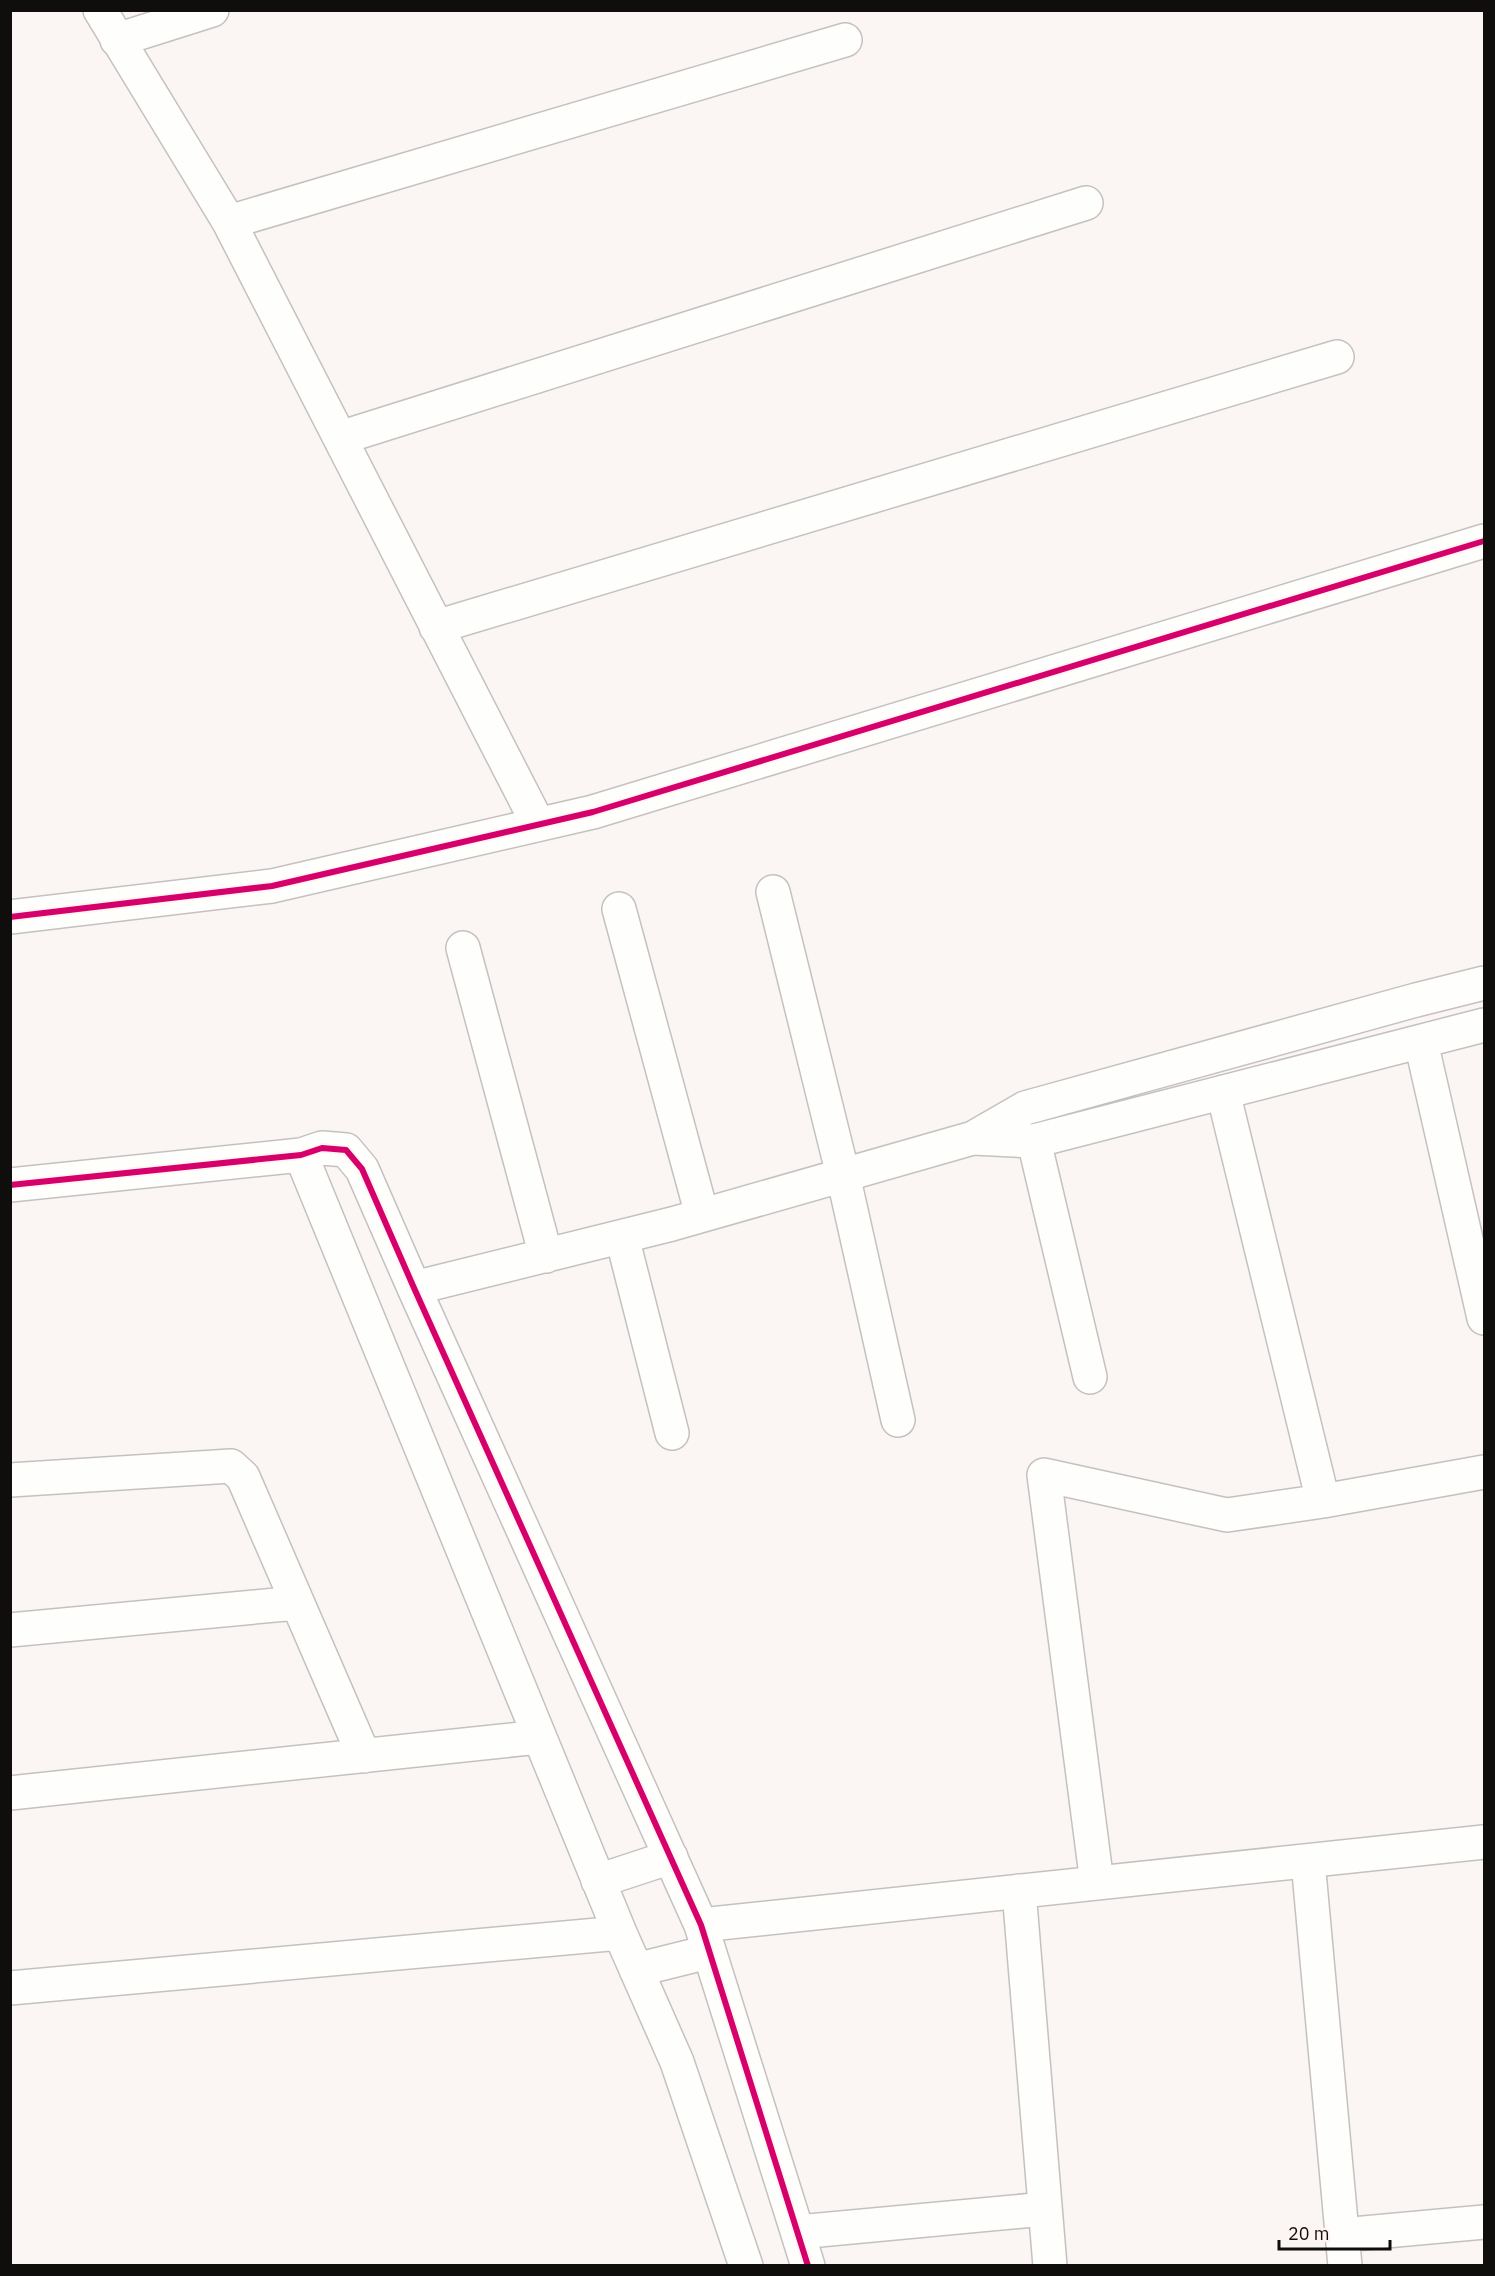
<svg xmlns="http://www.w3.org/2000/svg" width="1495" height="2276" viewBox="0 0 1495 2276" font-family="'IBM Plex Sans',sans-serif">
  <style>
    .lines { fill: none; stroke-linecap: round; stroke-linejoin: round }
    .minor-casing { stroke: #c5c1c0; stroke-width: 36 }
    .minor { stroke: #fefefd; stroke-width: 33 }
    .cycleway-casing { stroke: #fef5f1; stroke-width: 10 }
    .cycleway { stroke: #d6006c; stroke-width: 6 }
  </style>
  <rect width="100%" height="100%" fill="#fbf6f4"/>
  <g class="lines">
    <defs>
      <path id="minor" d="M100 10 229 222 538 824
        M117 40 212 10
        M229 222 845 40
        M340 438 1086 203
        M436 627 1337 357
        M773 892 843 1175 898 1420
        M619 909 702 1215
        M10 917 272 886 593 812 1484 541
        M463 948 546 1256
        M1421 1042 1484 1318
        M1223 1092 1323 1501
        M973 1138 1025 1108 1416 1000 1484 983
        M1034 1141 1090 1377
        M301 1155 620 1933 677 2062 746 2266
        M10 1185 301 1155 322 1148 346 1150 362 1169 414 1288 701 1925 808 2266
        M622 1237 672 1433
        M414 1288 672 1224 973 1138 1034 1141 1484 1025
        M10 1480 231 1466 243 1477 364 1756
        M10 1630 297 1603
        M10 1793 539 1737
        M1308 1861 1345 2266
        M598 1881 671 1857
        M1097 1883 1044 1475 1227 1515 1323 1501 1484 1472
        M1019 1891 1050 2266
        M701 1925 1484 1842
        M636 1970 708 1952
        M10 1988 620 1933
        M798 2232 1045 2209
        M1342 2235 1484 2222"/>
    </defs>
    <use href="#minor" class="minor-casing"/>
    <use href="#minor" class="minor"/>
    <defs>
      <path id="cycleway" d="M10 917 272 886 593 812 1484 541
        M10 1185 301 1155 322 1148 346 1150 362 1169 414 1288 701 1925 808 2266"/>
    </defs>
    <use href="#cycleway" class="cycleway-casing"/>
    <use href="#cycleway" class="cycleway"/>
  </g>
  <rect width="1495" height="2276" fill="none" stroke="#100e0c" stroke-width="24"/>
  <path d="M1279 2240v9h111v-9" fill="none" stroke="#100e0c" stroke-width="3"/>
  <text x="1288" y="2240" font-size="18" fill="#100e0c" stroke="#fef5f1" stroke-width="4.5" paint-order="stroke">20 m</text>
</svg>
